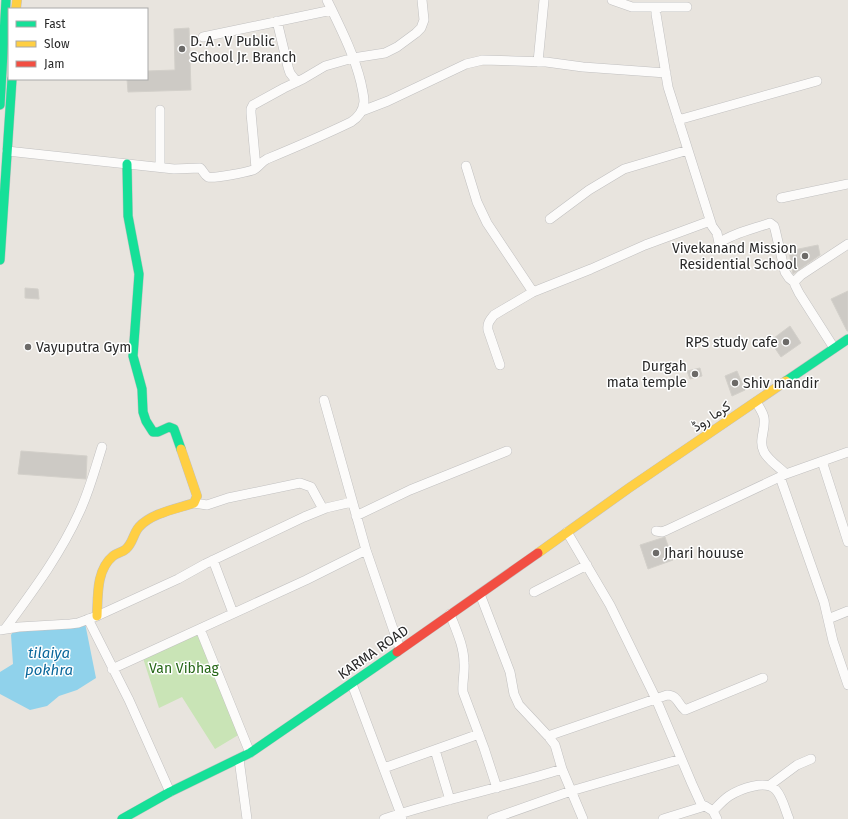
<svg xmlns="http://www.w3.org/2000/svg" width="848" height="819" viewBox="0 0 848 819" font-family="'Fira Sans',Vazirmatn,sans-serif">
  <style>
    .green { fill: #c9e4b6 }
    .water { fill: #90d2eb }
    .building { fill: #cdcac5; stroke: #d3d0ca }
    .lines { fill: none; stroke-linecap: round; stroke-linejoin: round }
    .street-casing { stroke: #c1c0c0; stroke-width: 10 }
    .fast-casing { stroke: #c1c0c0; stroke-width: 10 }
    .slow-casing { stroke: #c1c0c0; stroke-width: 10 }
    .jam-casing { stroke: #c1c0c0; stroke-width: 10 }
    .street { stroke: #fcfbfa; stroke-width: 9 }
    .fast { stroke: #16e098; stroke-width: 9 }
    .slow { stroke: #ffcf43; stroke-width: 9 }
    .jam { stroke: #f24e42; stroke-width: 9 }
    .poi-dot { fill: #6c6a68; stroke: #fff; stroke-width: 1.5 }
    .labels { text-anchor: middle; stroke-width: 3; stroke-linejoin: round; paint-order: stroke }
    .poi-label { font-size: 14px; fill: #292929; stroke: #fff; text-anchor: start }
    .street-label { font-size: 14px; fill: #292929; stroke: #fff }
    .park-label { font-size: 14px; fill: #276818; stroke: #fff }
    .water-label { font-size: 15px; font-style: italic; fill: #0a689c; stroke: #fff }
  </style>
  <rect width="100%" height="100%" fill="#e8e4de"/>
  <path class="green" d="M200 629 240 734 215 749 182 697 159 708 142 655Z"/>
  <path class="water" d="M85 623 96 678 77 690 59 696 47 706 30 710 0 694V672L13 664 11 635 15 628Z"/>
  <path class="building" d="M189 28 191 90 128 92 127 79H147V71L175 70 174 29Z
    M818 245 820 255 793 274 789 251Z
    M25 288 38 289 39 299 25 298Z
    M848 291V331H847L831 299Z
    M790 326 801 343 781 357 770 341Z
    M700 368 702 376 690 379 687 371Z
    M737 371 745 390 732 396 725 376Z
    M21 451 87 456 86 479 18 474Z
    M665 537 673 560 648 569 640 545Z"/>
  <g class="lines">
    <defs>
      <path id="street" d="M612 0 632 7H660
        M687 7H660L656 10V14L668 87 712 226 717 233 719 243C733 233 753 229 770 223L774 226 775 229 785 272 789 278 794 282
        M277 21 288 67 290 73 297 82
        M203 37 332 10
        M538 62 544 0
        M160 110V167
        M362 111 388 101 466 64 483 60 546 62 583 67 666 73
        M678 120 817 81
        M7 151 174 169 200 168C203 170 204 175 208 177 213 179 247 172 253 170 258 168 261 162 267 159 296 147 324 135 351 122 359 117 363 111 364 102 364 95 362 89 361 83 354 54 340 27 327 0
        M466 166 477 202 487 223 533 292
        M256 168 251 113V109L253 105 284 88 303 79 325 66 353 58 385 53 397 47 416 33 421 28 424 20 422 0
        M781 198 848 184
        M550 219 589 190 624 169 688 150
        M834 348 799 293 795 285 794 282 801 275 848 244
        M500 365 488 330C487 323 490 320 494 315L533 292 591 269 645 245 710 221
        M324 400 366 550 400 649
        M756 402C759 407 763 412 764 418 766 430 758 440 764 452 769 461 779 467 786 474
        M822 461 848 542
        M780 477 824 602 833 641 848 685
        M194 503 207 505 228 498 300 483 311 487 323 509
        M356 516 410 490 507 451
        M656 531 662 532 667 530 786 474 848 452
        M567 532 610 605 656 699 692 784 702 806
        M213 560 233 613
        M534 592 587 565
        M480 594 510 672 514 694 519 705 548 736 555 745 562 769 583 819
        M450 614C456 630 464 646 464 663 465 673 462 682 463 692L484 748 497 788
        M88 619 129 700 170 792
        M828 619 848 611
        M5 629C32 592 60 555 79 513 89 492 95 469 102 447
        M200 629 250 753
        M0 630 19 627 70 624 78 623 97 616 178 579 205 564 304 517 326 508 352 502
        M112 669 306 580 366 550
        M352 684 402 817
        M548 736 667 695C678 695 678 705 685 710L763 678
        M435 750 450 800
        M239 759 247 819
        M384 768 479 734
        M770 785 797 765 811 759
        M713 811C718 806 723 800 729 796 740 789 766 779 776 790 783 798 785 810 789 819
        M384 819C442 799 503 788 562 769
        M492 819 571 791 681 759
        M663 819 705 806 713 811 717 819"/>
      <path id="fast" d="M0 105 6 0
        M127 164 128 216 139 274 133 356 142 389 143 412 146 421 153 432H158L169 427 174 429 181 449
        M0 260 12 79
        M786 381 848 339
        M122 819 170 792 250 753 397 652"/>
      <path id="slow" d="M16 9 17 0
        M538 553 629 488 786 381
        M97 616C98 596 96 570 113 556 117 553 123 552 126 549 133 543 133 534 139 527 152 513 176 509 194 503L197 496 181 449"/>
      <path id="jam" d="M397 652 538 553"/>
    </defs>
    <use href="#street" class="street-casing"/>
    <use href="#fast" class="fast-casing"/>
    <use href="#slow" class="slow-casing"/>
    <use href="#jam" class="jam-casing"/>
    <use href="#street" class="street"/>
    <use href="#fast" class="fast"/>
    <use href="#slow" class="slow"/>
    <use href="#jam" class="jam"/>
  </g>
  <g class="poi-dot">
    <circle cx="182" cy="49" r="4"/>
    <circle cx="805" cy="256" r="4"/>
    <circle cx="786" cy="342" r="4"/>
    <circle cx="28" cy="347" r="4"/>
    <circle cx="695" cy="374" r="4"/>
    <circle cx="735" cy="383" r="4"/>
    <circle cx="656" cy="553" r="4"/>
  </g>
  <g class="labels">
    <g class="poi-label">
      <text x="190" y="46">D. A . V Public<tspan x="190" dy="16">School Jr. Branch</tspan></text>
      <text x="797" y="253" text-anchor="end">Vivekanand Mission<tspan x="797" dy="16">Residential School</tspan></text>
      <text x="778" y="347" text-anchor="end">RPS study cafe</text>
      <text x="36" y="352">Vayuputra Gym</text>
      <text x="687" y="371" text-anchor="end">Durgah<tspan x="687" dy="16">mata temple</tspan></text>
      <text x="743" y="388">Shiv mandir</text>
      <text x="664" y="558">Jhari houuse</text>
    </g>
    <g class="street-label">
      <text transform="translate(711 416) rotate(-34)" y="5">کرما روڈ</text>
      <text transform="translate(373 652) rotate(-35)" y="5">KARMA ROAD</text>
    </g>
    <g class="park-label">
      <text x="184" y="673">Van Vibhag</text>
    </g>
    <g class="water-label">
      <text x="49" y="658">tilaiya<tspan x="49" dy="17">pokhra</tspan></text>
    </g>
  </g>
  <rect x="8" y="8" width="140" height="72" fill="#ffffff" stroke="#a9a9a9"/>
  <rect x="16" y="21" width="20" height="6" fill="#16e098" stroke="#a9a9a9"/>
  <text x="44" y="28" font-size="12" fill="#292929">Fast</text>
  <rect x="16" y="41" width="20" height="6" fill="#ffcf43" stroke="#a9a9a9"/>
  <text x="44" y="48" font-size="12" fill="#292929">Slow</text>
  <rect x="16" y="61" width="20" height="6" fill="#f24e42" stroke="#a9a9a9"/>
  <text x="44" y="68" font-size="12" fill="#292929">Jam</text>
</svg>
